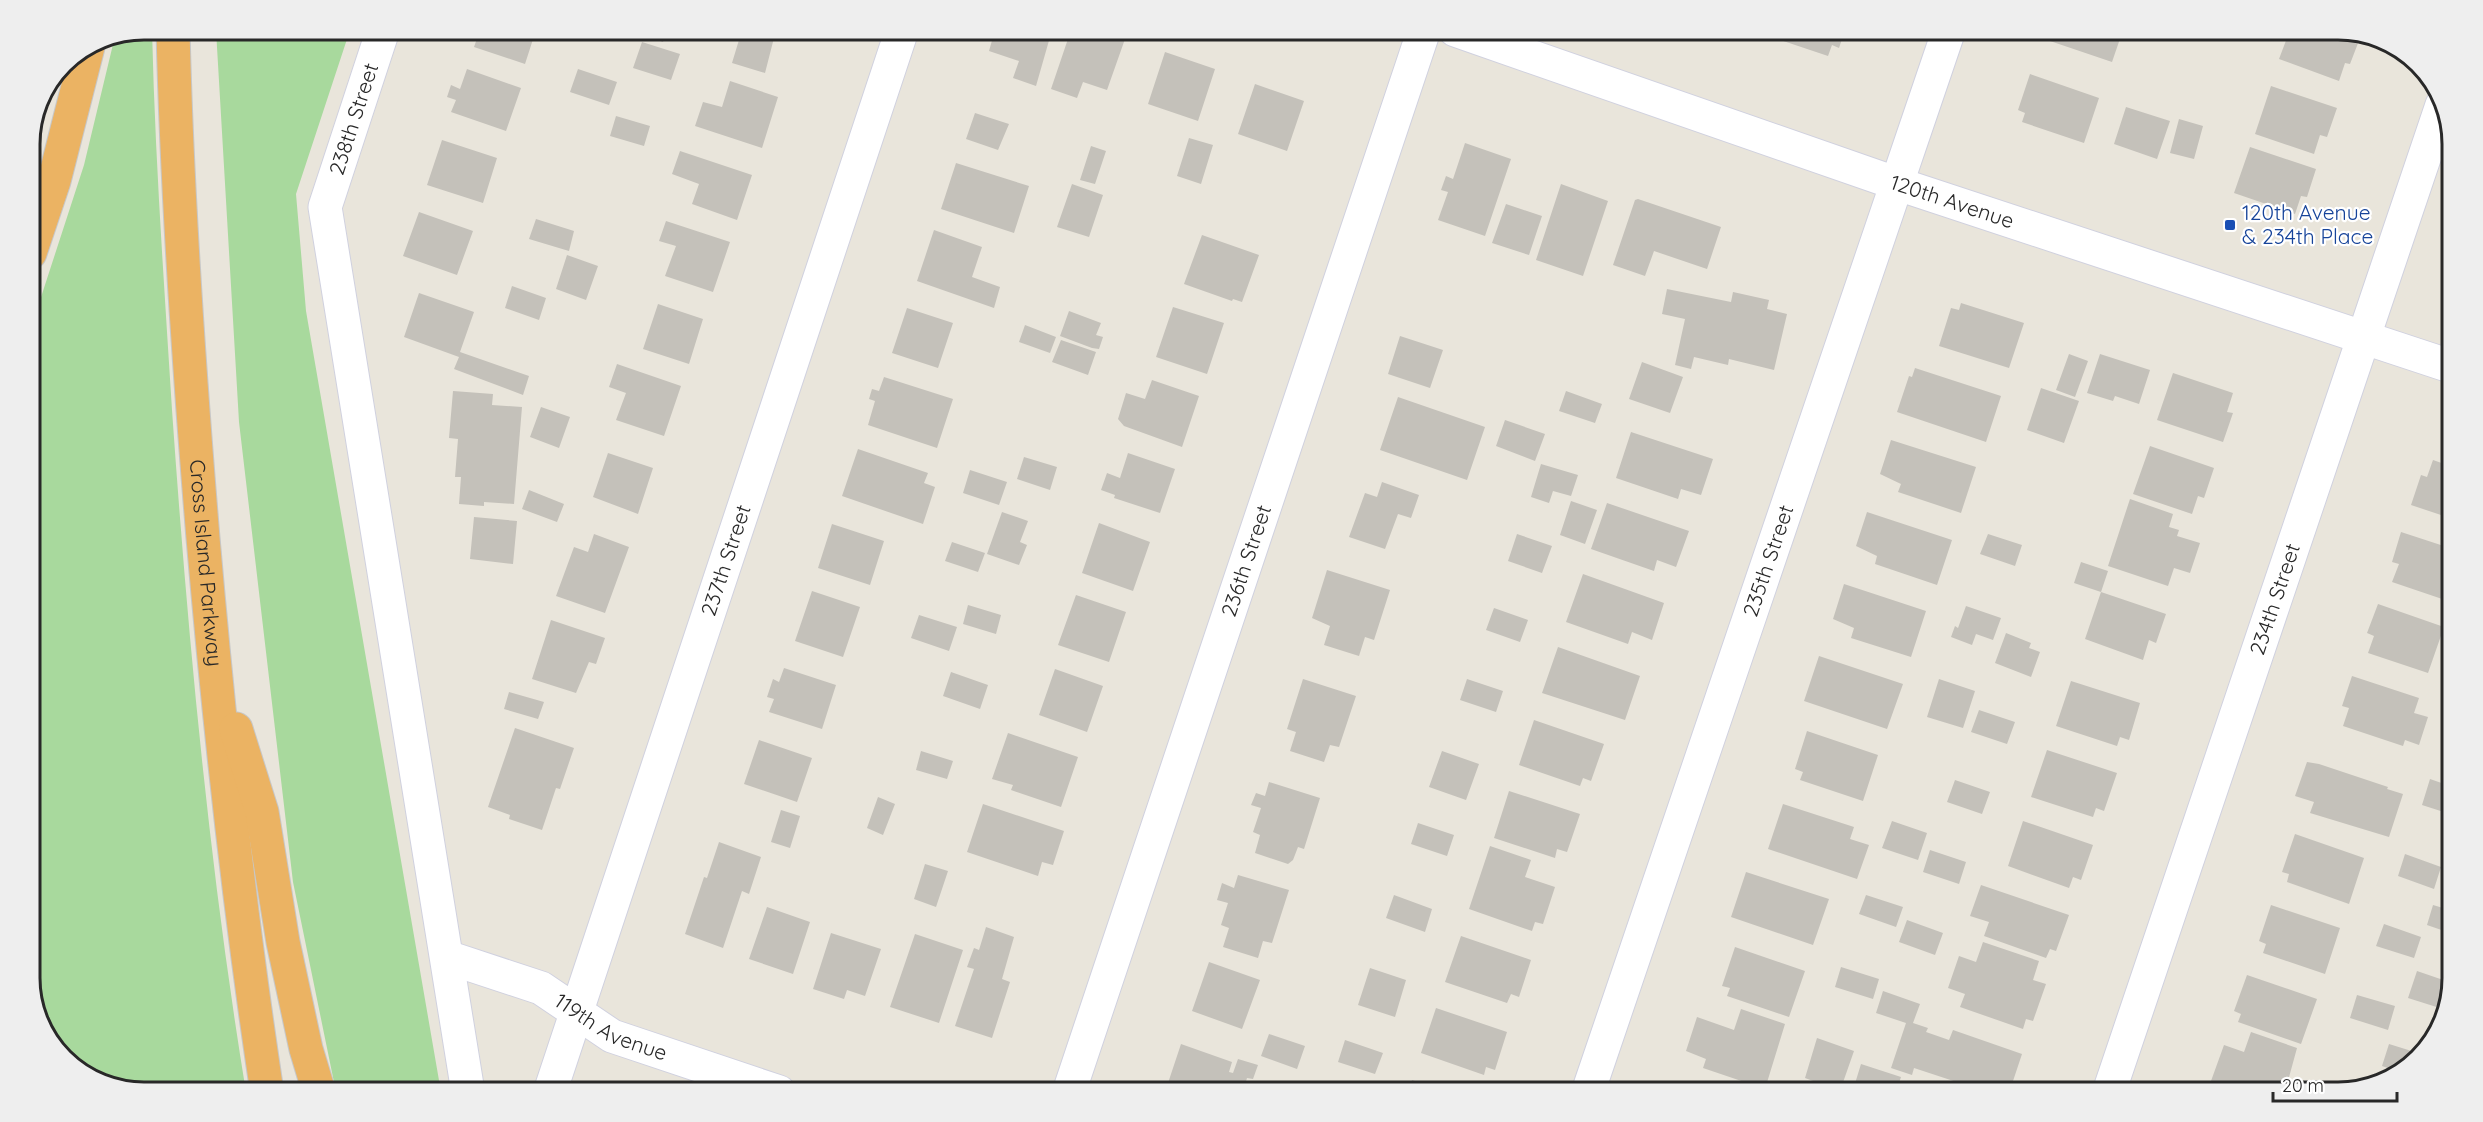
<svg xmlns="http://www.w3.org/2000/svg" width="2483" height="1122" viewBox="0 0 2483 1122" font-family="Quicksand,sans-serif">
  <style>
    .green { fill: #a8d99d }
    .building { fill: #c4c1ba }
    .lines { fill: none; stroke-linecap: round; stroke-linejoin: round }
    .minor-casing { stroke: #d0d1df; stroke-width: 35 }
    .tertiary-casing { stroke: #d0d1df; stroke-width: 35 }
    .motorway-casing { stroke: #c7c7c7; stroke-width: 35 }
    .minor { stroke: #fff; stroke-width: 33 }
    .tertiary { stroke: #fff; stroke-width: 33 }
    .motorway { stroke: #ebb363; stroke-width: 33 }
    .transit-dot { fill: #1a4fb4; stroke: #fff; stroke-width: 2 }
    .labels { text-anchor: middle; stroke-width: 4.5; stroke-linejoin: round; paint-order: stroke }
    .street-label { font-size: 21px; fill: #282828; stroke: #fff }
    .transit-label { font-size: 21px; fill: #164399; stroke: #fff; text-anchor: start }
    .rim { fill: none; stroke: #282828; stroke-width: 3 }
  </style>
  <rect width="100%" height="100%" fill="#e9e5db"/>
  <path class="green" d="M145 30H152C155 157 164 283 172 410 188 638 209 866 246 1092H145L100 1083 50 1041 30 985V331L84 165 115 36Z
    M216 30H350L296 194 306 311 441 1092H336L293 882 239 422Z"/>
  <path class="building" d="M480 30H536L525 64 474 47Z
    M642 30H667L663 42 640 34Z
    M742 30H762L775 34 765 73 732 63Z
    M995 30H1052L1036 86 1013 78 1019 61 989 51Z
    M1071 30H1100L1125 39 1107 90 1083 82 1077 98 1051 89Z
    M1767 30H1845L1839 48 1832 45 1828 56 1765 35Z
    M2046 30H2123L2112 62 2050 41 2053 33Z
    M2181 30H2200L2198 36Z
    M2290 30H2338L2360 38 2350 64 2345 63 2339 81 2279 59Z
    M642 42 680 54 671 80 633 68Z
    M1165 52 1215 69 1198 121 1148 104Z
    M467 69 521 88 506 131 451 112 456 100 447 97 451 85 460 89Z
    M578 69 617 82 609 105 570 92Z
    M2030 74 2099 98 2084 143 2022 122 2025 113 2018 110Z
    M730 81 778 97 762 148 695 126 703 102 722 107Z
    M1255 84 1304 101 1287 151 1238 134Z
    M2271 86 2337 108 2327 137 2320 135 2314 154 2255 134Z
    M2126 107 2170 121 2157 159 2114 144Z
    M975 113 1009 124 998 150 966 139Z
    M616 116 650 126 644 146 610 136Z
    M2179 119 2203 126 2194 159 2170 153Z
    M1189 138 1213 145 1201 184 1177 176Z
    M442 140 497 158 483 203 427 185Z
    M1465 143 1511 159 1485 236 1438 220 1448 192 1441 190 1446 176 1453 179Z
    M1091 146 1106 151 1095 184 1080 180Z
    M2250 147 2316 169 2307 197 2301 196 2295 214 2234 193Z
    M680 151 752 175 737 220 692 204 699 184 672 174Z
    M956 163 1029 186 1014 233 941 209Z
    M1072 184 1103 195 1089 237 1057 227Z
    M1561 184 1608 201 1583 276 1536 260Z
    M1638 199 1721 227 1707 269 1654 251 1645 276 1613 265 1635 200Z
    M1506 204 1542 216 1529 255 1492 243Z
    M419 212 473 231 457 275 403 256Z
    M536 219 574 231 569 251 529 239Z
    M666 221 730 242 713 292 665 276 676 246 659 241Z
    M934 230 982 247 972 277 1000 287 994 308 917 281Z
    M1202 235 1259 255 1242 302 1233 299 1232 301 1184 284Z
    M567 255 598 266 586 300 556 289Z
    M512 286 546 298 539 320 505 308Z
    M1667 289 1731 302 1733 292 1769 300 1767 309 1787 314 1774 370 1729 359 1728 365 1694 357 1691 369 1675 365 1685 319 1662 314Z
    M419 293 474 312 460 352 529 376 523 395 454 369 459 357 404 337Z
    M1961 303 2024 323 2009 368 1939 346 1951 308 1959 310Z
    M658 304 703 319 689 364 643 349Z
    M1173 307 1224 323 1207 374 1156 357Z
    M907 308 953 323 938 368 892 353Z
    M1069 311 1101 323 1096 335 1103 337 1099 349 1092 348 1060 336Z
    M1025 325 1056 337 1050 353 1019 342Z
    M1400 336 1443 350 1430 388 1388 374Z
    M1061 340 1096 352 1088 375 1052 362Z
    M2069 354 2088 361 2075 397 2056 390Z
    M2100 354 2150 370 2139 404 2115 396 2113 401 2087 393Z
    M1642 362 1683 377 1670 413 1629 399Z
    M617 364 681 386 664 436 616 420 626 393 609 387Z
    M1915 368 2001 396 1986 442 1897 412 1909 376 1912 377Z
    M2173 373 2233 393 2227 412 2233 413 2223 442 2157 420Z
    M884 377 953 399 937 448 868 425 875 401 869 399 872 389 879 391Z
    M1152 380 1199 396 1182 447 1124 426 1118 419 1126 393 1145 399Z
    M2041 388 2079 401 2064 443 2027 430Z
    M453 391 493 394 492 405 522 407 514 504 484 502V506L459 504 461 477H455L458 439 449 438Z
    M1566 391 1602 404 1595 423 1559 411Z
    M1398 397 1485 427 1467 480 1380 450Z
    M541 407 570 417 559 448 530 437Z
    M1505 420 1545 434 1535 461 1496 446Z
    M1631 432 1713 459 1701 495 1681 489 1678 499 1616 478Z
    M1891 440 1976 467 1961 513 1898 492 1901 484 1880 474Z
    M2150 446 2214 468 2204 498 2198 496 2192 514 2133 494Z
    M858 449 928 473 924 483 935 487 923 524 842 496Z
    M608 453 653 468 638 514 593 497Z
    M1128 453 1175 469 1160 513 1114 498 1115 495 1101 490 1107 473 1120 478Z
    M1024 457 1057 467 1050 490 1017 479Z
    M2433 460 2453 467V519L2411 505 2421 475 2427 477Z
    M1541 464 1578 475 1571 496 1553 491 1549 503 1531 497Z
    M970 470 1007 482 999 505 963 493Z
    M1382 482 1419 495 1411 518 1398 514 1385 549 1349 537 1365 493 1377 497Z
    M529 490 564 504 557 522 522 509Z
    M2130 499 2173 514 2169 527 2179 530 2177 536 2200 543 2190 573 2174 568 2168 586 2108 566Z
    M1571 501 1597 510 1585 544 1560 535Z
    M1607 503 1689 531 1676 567 1657 560 1654 571 1591 549Z
    M1002 512 1028 521 1020 542 1027 545 1019 565 987 554Z
    M1867 512 1952 540 1937 585 1875 564 1877 556 1856 546Z
    M474 517 517 521 513 564 470 559Z
    M1099 523 1150 542 1133 591 1082 573Z
    M832 524 884 541 870 585 818 568Z
    M2401 532 2453 549V596L2451 602 2392 582 2399 564 2392 562Z
    M594 534 629 547 605 613 556 596 574 547 588 552Z
    M1517 534 1552 546 1542 573 1508 561Z
    M1988 534 2022 545 2015 566 1980 554Z
    M952 542 985 553 978 572 945 561Z
    M2081 562 2108 571 2101 592 2074 583Z
    M1327 570 1390 590 1374 640 1365 637 1359 656 1324 645 1330 626 1312 618Z
    M1583 574 1664 603 1652 640 1632 632 1628 644 1566 622Z
    M1844 584 1926 611 1911 657 1851 638 1854 628 1833 619Z
    M812 591 860 607 843 657 795 641Z
    M2101 592 2166 614 2156 643 2149 640 2143 660 2085 639Z
    M1076 595 1126 612 1109 662 1058 645Z
    M2378 604 2444 627 2428 673 2368 653 2374 636 2367 633Z
    M968 605 1001 615 996 634 963 624Z
    M1966 606 2001 618 1993 640 1976 634 1972 645 1951 637 1955 626 1958 628Z
    M1494 608 1528 620 1520 642 1486 630Z
    M919 615 957 627 949 651 911 638Z
    M551 620 605 638 596 664 589 662 576 693 532 679Z
    M2006 633 2031 643 2029 648 2040 652 2031 677 1995 663Z
    M1558 647 1640 676 1625 720 1542 693Z
    M1819 656 1903 684 1887 729 1804 701Z
    M784 668 836 685 822 729 769 712 774 699 767 697 773 679 779 682Z
    M1055 669 1103 686 1087 732 1039 715Z
    M951 672 988 685 980 709 943 696Z
    M2352 676 2419 698 2414 713 2428 717 2419 745 2405 740 2403 746 2343 726 2349 708 2342 706Z
    M1303 679 1356 696 1339 747 1330 745 1324 762 1290 751 1296 732 1287 729Z
    M1467 679 1503 691 1496 712 1460 700Z
    M1939 679 1975 691 1963 728 1927 717Z
    M2071 681 2140 703 2129 740 2120 737 2117 746 2056 726Z
    M509 692 544 702 538 719 504 709Z
    M1979 710 2015 722 2007 744 1971 732Z
    M1534 720 1604 744 1591 781 1583 778 1580 786 1519 765Z
    M515 728 574 748 560 789 556 788 542 830 509 819 510 815 488 807Z
    M1807 731 1878 755 1863 801 1800 780 1803 772 1795 769Z
    M1008 733 1078 757 1061 807 1011 790 1013 785 992 779Z
    M759 740 812 758 797 802 744 784Z
    M2047 750 2117 773 2104 811 2096 808 2093 817 2031 797Z
    M921 751 953 761 947 779 916 770Z
    M1442 751 1479 764 1466 800 1429 787Z
    M2307 762 2319 764 2388 787 2387 789 2403 794 2389 837 2310 813 2314 802 2295 796Z
    M2430 779 2453 787V815L2422 805Z
    M1955 780 1990 792 1982 814 1947 802Z
    M1269 782 1320 798 1304 849 1298 847 1293 860 1288 864 1255 853 1260 835 1253 832 1261 808 1251 805 1256 793 1265 796Z
    M1509 791 1580 814 1567 852 1557 849 1555 858 1494 838Z
    M878 797 895 804 883 835 867 828Z
    M983 804 1064 831 1053 865 1042 862 1038 876 967 852Z
    M1783 804 1854 827 1850 839 1869 845 1857 879 1768 849Z
    M781 810 800 816 790 848 771 842Z
    M1892 821 1927 833 1918 860 1882 848Z
    M2023 821 2093 845 2081 880 2073 877 2069 888 2008 866Z
    M1418 823 1454 835 1447 856 1411 844Z
    M2295 834 2364 858 2349 904 2287 882 2289 874 2282 872Z
    M719 842 761 857 749 894 742 891 723 948 685 934 704 877 707 878Z
    M1490 846 1531 860 1525 877 1555 887 1543 924 1535 922 1532 931 1469 909Z
    M1930 850 1966 862 1959 884 1923 872Z
    M2405 854 2441 867 2434 889 2398 876Z
    M925 864 948 871 936 907 914 899Z
    M1746 872 1829 899 1813 945 1731 917Z
    M1238 875 1289 890 1272 943 1263 941 1258 958 1223 947 1229 928 1221 925 1228 903 1217 900 1222 883 1234 888Z
    M1981 885 2069 915 2056 951 2050 949 2046 958 1984 936 1989 922 1970 916Z
    M1394 895 1432 909 1425 932 1386 918Z
    M1866 895 1903 907 1896 927 1859 914Z
    M2271 905 2340 928 2325 974 2263 953 2266 944 2259 941Z
    M2433 905 2453 911V934L2427 925Z
    M767 907 810 922 793 974 749 959Z
    M1907 920 1943 933 1935 955 1899 942Z
    M2384 924 2421 937 2414 958 2376 946Z
    M986 927 1014 937 1002 979 1010 982 992 1038 955 1026 974 969 967 967 974 948 979 950Z
    M831 933 881 949 865 996 847 990 844 999 813 989Z
    M915 934 963 950 939 1023 890 1007Z
    M1461 936 1531 960 1519 997 1511 994 1507 1003 1445 982Z
    M1983 942 2039 961 2033 980 2046 984 2033 1021 2026 1019 2023 1029 1960 1007 1965 994 1948 988 1959 956 1976 962Z
    M1735 947 1805 971 1789 1017 1727 996 1730 988 1722 986Z
    M1209 962 1260 980 1242 1029 1192 1011Z
    M1841 967 1879 979 1873 999 1835 987Z
    M1370 968 1406 980 1395 1017 1358 1005Z
    M2417 971 2452 983 2446 1010 2408 998Z
    M2247 975 2317 999 2301 1044 2238 1022 2241 1014 2234 1011Z
    M1883 991 1920 1004 1913 1023 1928 1028 1926 1032 1949 1040 1953 1030 2022 1054 2010 1090 1999 1087 1998 1092H1987L1914 1068 1912 1075 1891 1068 1906 1023 1876 1013Z
    M2357 995 2395 1006 2388 1030 2350 1018Z
    M1436 1008 1507 1032 1495 1070 1486 1067 1484 1075 1421 1053Z
    M1741 1009 1785 1024 1765 1089 1703 1068 1706 1059 1686 1051 1697 1017 1734 1030Z
    M2251 1032 2297 1048 2285 1092H2216L2219 1084 2211 1081 2224 1045 2244 1052Z
    M1269 1034 1305 1046 1297 1069 1261 1056Z
    M1817 1038 1854 1051 1840 1091 1805 1078Z
    M1345 1040 1383 1053 1375 1074 1338 1062Z
    M1181 1044 1232 1062 1229 1072 1233 1073 1238 1059 1258 1065 1253 1079 1247 1078 1243 1092H1165Z
    M2389 1044 2418 1053 2402 1073 2382 1066Z
    M1861 1064 1901 1077 1896 1092H1861L1853 1090Z
    M1412 1080 1446 1092H1408Z"/>
  <g class="lines">
    <defs>
      <g id="minor">
        <path d="M383 30 325 207 468 1092"/>
        <path id="s1" d="M447 957 541 988 612 1036 779 1092"/>
        <path id="s2" d="M550 1092 902 30"/>
        <path id="s3" d="M1069 1092 1424 30"/>
        <path id="s4" d="M1588 1092 1949 30"/>
        <path id="s5" d="M2109 1092 2442 105"/>
      </g>
      <g id="tertiary">
        <path id="s6" d="M1455 30 1898 184 2453 367"/>
      </g>
      <g id="motorway">
        <path id="s7" d="M173 30C177 200 189 369 203 538 219 723 239 908 267 1092"/>
        <path d="M30 253 54 181 88 47"/>
        <path d="M236 729 262 812 283 942 306 1049 319 1092"/>
      </g>
    </defs>
    <use href="#minor" class="minor-casing"/>
    <use href="#tertiary" class="tertiary-casing"/>
    <use href="#motorway" class="motorway-casing"/>
    <use href="#minor" class="minor"/>
    <use href="#tertiary" class="tertiary"/>
    <use href="#motorway" class="motorway"/>
  </g>
  <rect class="transit-dot" x="2224" y="219" width="12" height="12" rx="3"/>
  <g class="labels">
    <g class="street-label">
      <text transform="translate(354 119) rotate(-72)" y="7">238th Street</text>
      <text dy="7" stroke="none"><textPath href="#s6" startOffset="526">120th Avenue</textPath></text>
      <text dy="7" stroke="none"><textPath href="#s2" startOffset="560">237th Street</textPath></text>
      <text dy="7" stroke="none"><textPath href="#s3" startOffset="560">236th Street</textPath></text>
      <text dy="7" stroke="none"><textPath href="#s4" startOffset="561">235th Street</textPath></text>
      <text dy="7" stroke="none"><textPath href="#s7" startOffset="534">Cross Island Parkway</textPath></text>
      <text dy="7" stroke="none"><textPath href="#s5" startOffset="520">234th Street</textPath></text>
      <text dy="7" stroke="none"><textPath href="#s1" startOffset="180">119th Avenue</textPath></text>
    </g>
    <g class="transit-label">
      <text x="2242" y="220">120th Avenue<tspan x="2242" dy="24">&amp; 234th Place</tspan></text>
    </g>
  </g>
  <path d="M0 0H2483V1122H0ZM144 40H2338A104 104 0 0 1 2442 144V978A104 104 0 0 1 2338 1082H144A104 104 0 0 1 40 978V144A104 104 0 0 1 144 40Z" fill="#eee" fill-rule="evenodd"/>
  <path class="rim" d="M144 40H2338A104 104 0 0 1 2442 144V978A104 104 0 0 1 2338 1082H144A104 104 0 0 1 40 978V144A104 104 0 0 1 144 40Z"/>
  <path d="M2273 1092v9h124v-9" fill="none" stroke="#282828" stroke-width="3"/>
  <text x="2282" y="1092" font-size="18" fill="#282828" stroke="#ffffff" stroke-width="4.5" paint-order="stroke">20 m</text>
</svg>
